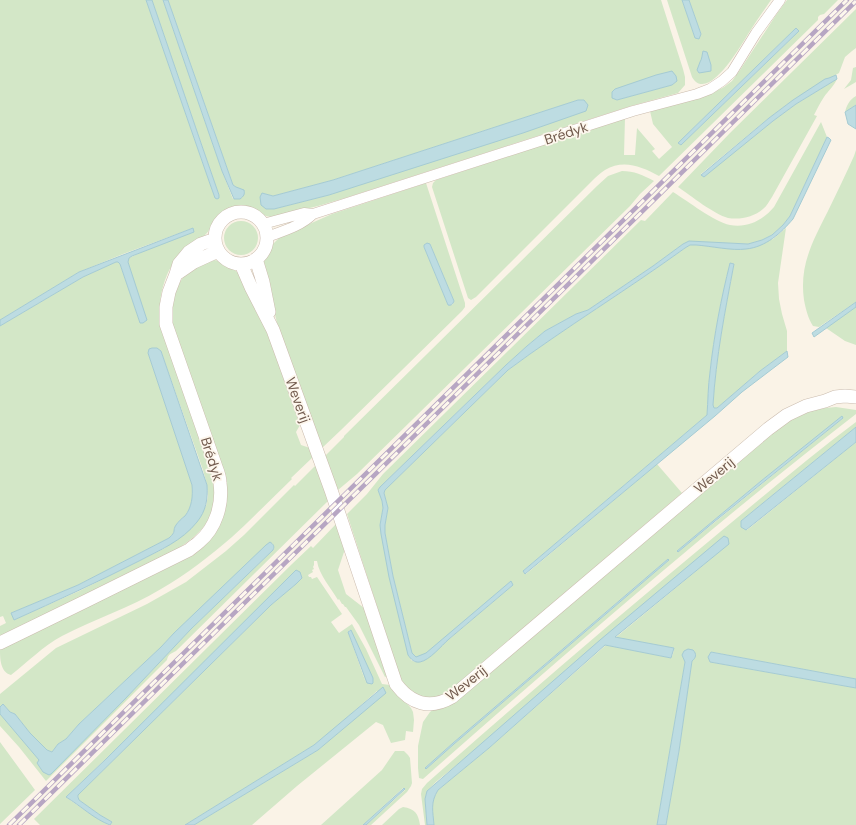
<svg xmlns="http://www.w3.org/2000/svg" width="856" height="825" viewBox="0 0 856 825" font-family="'DM Sans',sans-serif">
  <style>
    .green { fill: #d3e7c7; fill-rule: evenodd }
    .water { fill: #bddce2; stroke: #a5cbd3 }
    .lines { fill: none; stroke-linecap: round; stroke-linejoin: round }
    .minor-casing { stroke: #cbbcae; stroke-width: 11 }
    .tertiary-casing { stroke: #cbbcae; stroke-width: 14 }
    .minor { stroke: #fff; stroke-width: 10 }
    .tertiary { stroke: #fff; stroke-width: 13 }
    .rail-casing { stroke: #b7a6c3; stroke-width: 4.5 }
    .rail { stroke: #fdf7ed; stroke-width: 3; stroke-dasharray: 9; stroke-linecap: butt }
    .labels { text-anchor: middle; stroke-width: 3.5; stroke-linejoin: round; paint-order: stroke }
    .street-label { font-size: 14px; fill: #725b4e; stroke: #fdf7ed }
  </style>
  <rect width="100%" height="100%" fill="#faf3e7"/>
  <path class="green" d="M0 0H146L210 184 215 198H219V195L202 146 152 0H163L222 171 233 199H240L236 187 233 185 168 0H661L683 69 685 77V85L678 93 631 106 345 198 318 206 272 217C258 216 251 204 234 207 225 209 217 215 213 223 211 227 209 231 206 234 197 244 184 252 174 263 166 272 160 294 160 306 159 312 160 319 160 325L210 469C223 512 207 531 171 553L0 638V626L6 623 3 616 0 617V326L83 277 116 262H118L120 264 140 323 128 262 129 258 193 228 123 254 79 272 0 320ZM677 81 672 85 617 100 612 97ZM578 100H584L329 195 274 209 262 193 273 196 333 180ZM152 348 161 351 203 470 207 485 208 496 206 506 165 548 79 591 14 620 11 613 78 585 169 538C177 531 172 532 176 525 178 522 182 518 185 516 192 507 193 496 192 485L148 353 150 349Z
    M667 0H682L695 38 701 34 689 0H771C764 10 757 20 750 31 743 42 708 105 692 77Z
    M787 0H838L824 14 820 15 818 17V20L659 176C641 166 623 159 605 170 600 173 596 177 592 181L476 297 471 300 468 298 432 187 433 183 436 180 625 118 624 155H635L637 128 655 149 652 151 659 159 672 147 653 124 650 111 710 94 724 87 732 81 740 70 776 15ZM796 28 799 31 681 145 678 143Z
    M856 9V48L852 51 845 57 839 73 793 100 769 118 701 174 704 176 773 121 796 104 837 79C834 86 828 91 824 97 820 103 817 109 814 115L817 116 772 197C769 201 767 206 763 209 754 217 740 220 728 218 714 214 691 196 678 187L730 133Z
    M856 67V82L844 89 851 80 853 68Z
    M856 96V105L845 112C847 105 849 100 856 96Z
    M821 122 827 137 790 216 783 225 772 235 762 240 748 244 689 242 683 244 653 266 588 310 576 314 545 331 527 346 506 365 380 487 383 508 380 525 411 660 415 662H421L429 657 448 640 513 585 510 582 426 654 417 658 412 653 393 576 385 533V525L388 508 384 493 385 490 508 370C566 327 627 290 685 248L690 245H696L735 249 773 239 786 228 778 283 779 299 782 314 787 331V351L760 371 717 408H714L713 405C716 357 725 311 734 264L730 263C721 299 714 336 710 372 708 386 708 401 707 415L523 571 526 574 657 464 682 493 607 557 448 693C445 694 442 696 438 697 426 700 411 694 403 683 401 680 400 675 398 671L347 514 367 494 383 474 641 220 645 221 673 192C688 201 714 222 730 225 748 228 763 220 774 207Z
    M856 150V302L819 327 813 326C808 318 806 310 804 300 799 265 813 241 828 211 837 192 846 174 854 156Z
    M622 171C634 171 643 175 654 181L640 194 630 206 357 474 338 490 325 456 344 437V436L597 186 608 176Z
    M426 183 465 303V307L462 311 341 430 322 448 277 323 263 264 264 259 272 245 280 237 332 214ZM425 244H430L454 301 453 304 451 305H448L424 247Z
    M224 238a17 17 0 1 1 34 0a17 17 0 1 1-34 0Z
    M214 260 220 261 229 266 240 274 265 326 300 425 296 432 301 445 310 448 313 457 291 478 292 479C272 498 253 518 232 537 210 556 187 574 161 589 130 608 94 619 62 636 43 646 28 662 11 675 0 672 0 658 0 649L192 555 225 512 227 497 226 481 172 323C172 301 174 282 193 268 198 264 207 262 214 260Z
    M856 307V345L845 341 826 328Z
    M836 407 856 410V414C808 451 761 489 714 528 616 610 519 694 423 779L419 778 418 768V746L423 722 430 712 780 426 807 412 825 408ZM842 417 843 418 678 552 677 551 761 481ZM668 559 669 560 454 744 426 769 425 768 453 743 621 599Z
    M856 422V427L741 521V527L747 530 856 442V679L712 652 708 657 710 662 856 688V825H666L679 751 692 660 694 659 682 655 685 662 657 825H434C433 811 430 803 438 790L489 748 606 645 671 658 673 654 674 648 615 638 729 544 437 781 427 791 425 799 427 825H425L421 794 422 789 427 783C523 698 621 614 720 532 765 495 809 457 856 422Z
    M316 465 329 500 176 651C172 653 168 654 167 660L46 781 19 747 0 726V714L40 760 37 763 43 772 69 755 126 698 191 629 273 550 274 548 174 633 161 647 79 724 66 739 58 744 52 752 47 750 30 733 15 714 10 712 3 704 0 707V694L56 648 147 604 186 582 226 551 244 535 294 485 295 486Z
    M337 523 345 549 338 570 346 594 364 608 388 676 385 677 359 625 346 607H345L343 604H342L339 599 338 600C331 588 319 575 317 561H314V565L313 567 314 569 312 570 313 572 308 575 309 577H311L312 579 317 577 342 614 331 622 339 633 352 624 366 649 382 684 390 685 411 708 413 712 414 720 413 732 406 731 405 740 391 743 383 725 376 722 297 786 252 825H194L318 750 385 693 377 691 335 728 314 745 185 825H110L112 822 100 815 79 800 78 795 271 605 296 584 300 572 66 797C80 807 94 817 109 825H40L34 819 292 564 311 546 313 548ZM350 630 366 683 348 632Z
    M0 742 35 790 0 824Z
    M395 751H404L408 755 410 758 412 783 411 786 407 792 371 825H366L405 790 403 788 363 825H321L382 770Z
    M403 807C415 809 418 813 420 825H382L399 809Z"/>
  <path class="water" d="M146 0H152L202 146 219 195V198L217 199 215 198 210 184Z
    M163 0H168L233 185 236 187 244 190C245 194 244 196 240 199H234L222 171Z
    M682 0H689L701 34 699 39 695 38Z
    M796 28 799 31 681 145 678 143Z
    M703 51 707 52 711 65V71L699 73 697 70C698 67 699 65 700 62 702 59 702 55 703 51Z
    M672 71 676 76 677 81 672 85 617 100 612 98V92L615 89 656 75Z
    M836 75 837 79 796 104 773 121 704 177 701 175 769 118 793 100 825 79 829 78Z
    M578 100H584L588 105 586 111 523 133 329 195 274 209H266L261 205 260 197 262 193 273 196 333 180Z
    M856 105V129L848 124 845 112Z
    M827 137 829 138 831 140 793 219C781 233 766 247 746 249 732 251 711 246 696 245H690L685 248C627 290 566 327 508 370L385 490 384 493 388 508 385 525V533L393 576 412 653 416 657 426 653 511 581 513 585C492 603 470 621 449 639 441 646 430 660 420 662 414 663 411 659 408 655L389 577 381 534 380 525 383 508 382 501 378 490 380 487 506 365 527 346 545 331 576 314 588 310 653 266 683 244 689 241 748 244 762 240 772 235 783 225 790 216Z
    M193 228 194 232 132 256 129 258 128 262 147 320 143 323H140L120 264 118 262H116L83 277 0 326V320L79 272Z
    M427 243 430 244 454 301C453 304 451 306 448 305L424 247V245Z
    M730 263 734 264C725 311 716 357 713 405L714 408H717L760 371 787 351 788 357 742 392 715 416 525 574 523 571 707 415C708 401 708 386 710 372 714 335 721 299 730 263Z
    M856 302V307L814 337 812 333Z
    M152 348H157L161 351 207 485C208 499 206 511 197 522 182 541 160 550 139 561 98 582 56 601 14 620L11 613 78 585 169 538C177 531 172 531 176 525 178 522 182 518 185 516 192 507 193 496 192 485L148 353 149 349Z
    M842 416 843 418 714 522 678 552 677 551 761 481Z
    M856 427V442L746 530 741 527V521Z
    M724 536 728 538 729 544 615 637 674 648 671 658 605 645 489 748 438 790C430 803 433 811 434 825H427L425 799 427 791 600 640Z
    M270 542C273 544 275 546 273 550L191 629 126 698 51 774 49 775 43 772 37 763 39 760 0 714V707L3 704 10 712 15 714 30 733 47 750 52 752 58 744 66 739 79 724 161 647 174 633 266 545Z
    M668 559 669 560 454 744 426 769 425 768 453 743Z
    M296 570 300 572 302 578 296 584 271 605 78 795V797L79 800 100 815 112 822 110 825C94 819 81 806 66 797L106 759Z
    M351 630 373 678V683L372 684 367 683 348 632Z
    M688 649 693 650C697 654 696 658 692 661L679 751 666 825H657L685 662 682 655 684 651Z
    M711 652 856 679V688L710 662 708 657Z
    M383 687 386 693 318 750 194 825H185L314 745Z
    M404 788 405 789 366 825H363Z"/>
  <g class="lines">
    <defs>
      <path id="minor" d="M263 224 304 213 313 214
        M267 237C283 231 301 226 313 214L633 111 697 94 710 89 722 81 732 72 756 33 780 0"/>
      <path id="tertiary" d="M215 238a26 26 0 1 1 52 0a26 26 0 1 1-52 0Z
        M256 259 263 282 269 312
        M241 264 251 287 273 330 331 490 396 684C411 704 430 710 452 697L768 429 787 415 806 406 825 401 835 397 845 396 856 397
        M178 273 194 262 218 251
        M0 643 86 601 189 550C192 547 196 545 199 542 216 528 223 504 220 483 220 478 218 472 216 467L166 324V307L169 292 176 274 179 264 189 252 201 244 215 239"/>
    </defs>
    <use href="#minor" class="minor-casing"/>
    <use href="#tertiary" class="tertiary-casing"/>
    <use href="#minor" class="minor"/>
    <use href="#tertiary" class="tertiary"/>
    <defs>
      <path id="rail" d="M9 825 847 0
        M19 825 856 1"/>
    </defs>
    <use href="#rail" class="rail-casing"/>
    <use href="#rail" class="rail"/>
  </g>
  <g class="labels">
    <g class="street-label">
      <text transform="translate(566 133) rotate(-18)" y="5">Brédyk</text>
      <text transform="translate(298 400) rotate(70)" y="5">Weverij</text>
      <text transform="translate(212 459) rotate(73)" y="5">Brédyk</text>
      <text transform="translate(714 475) rotate(-40)" y="5">Weverij</text>
      <text transform="translate(466 683) rotate(-38)" y="5">Weverij</text>
    </g>
  </g>
</svg>
